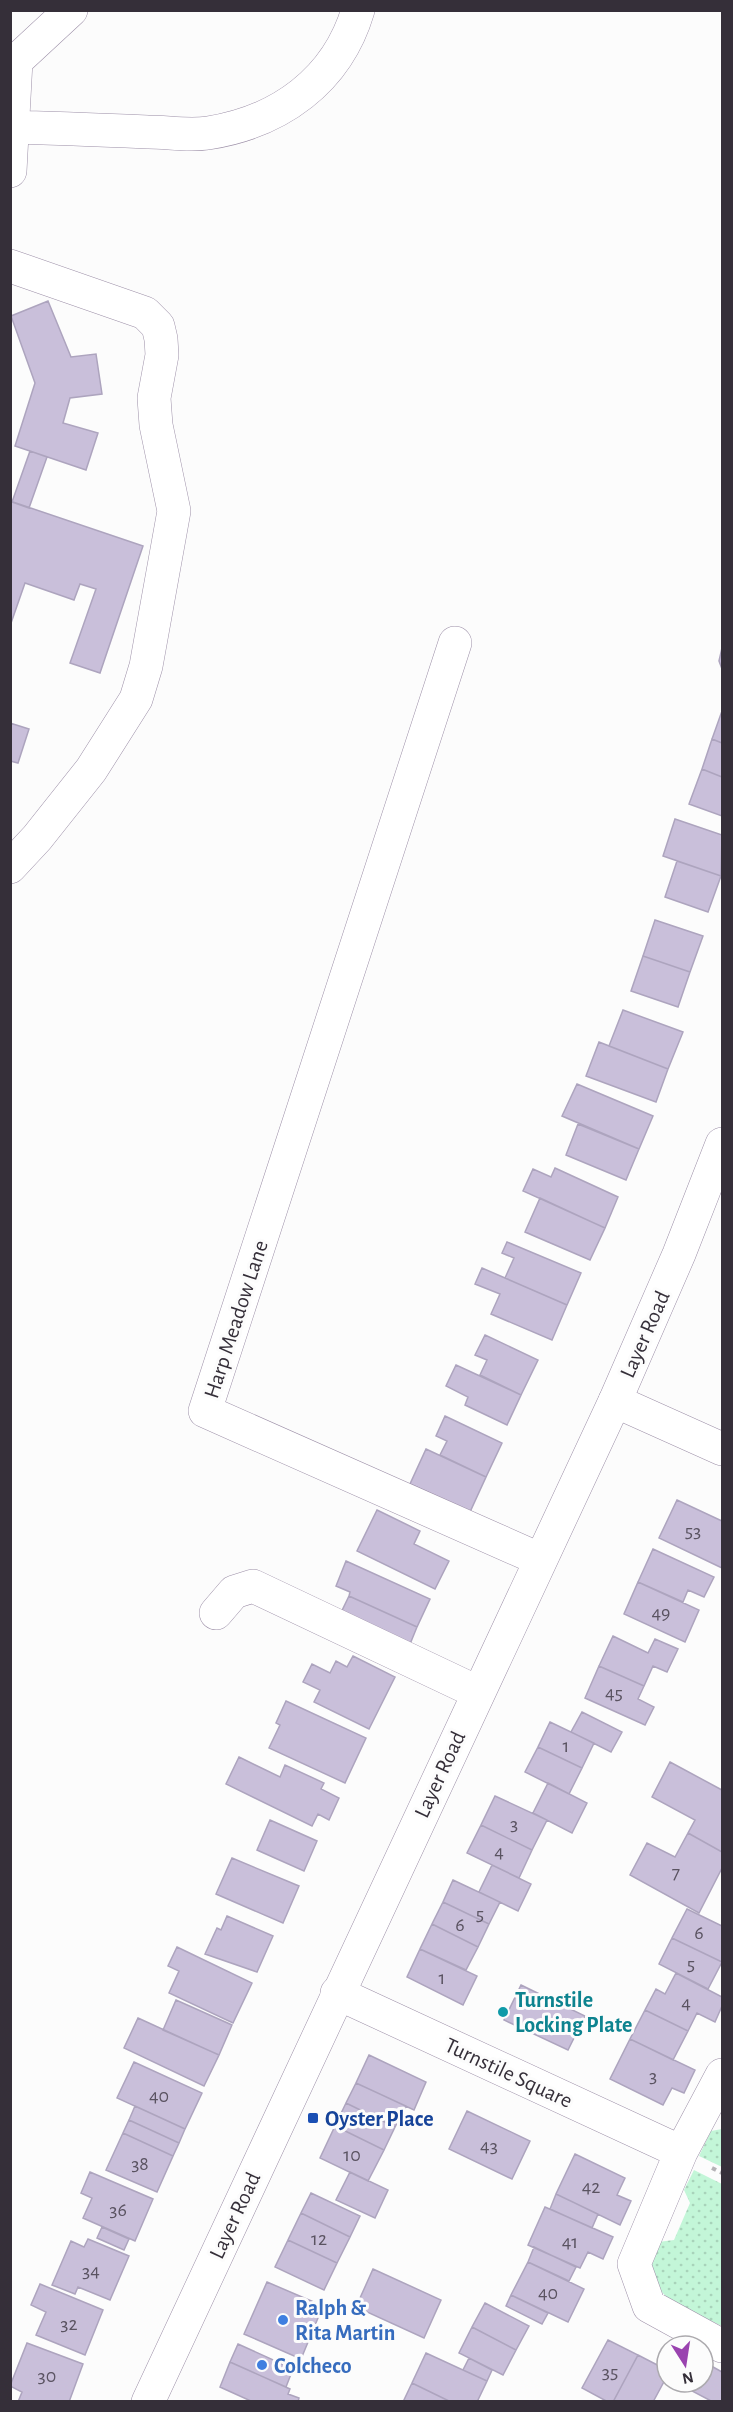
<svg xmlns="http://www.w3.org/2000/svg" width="733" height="2412" viewBox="0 0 733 2412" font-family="'Alegreya Sans',sans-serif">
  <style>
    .grass { fill: url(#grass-dots) }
    .building { fill: #c9bfda; stroke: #ada4be; stroke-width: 1.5 }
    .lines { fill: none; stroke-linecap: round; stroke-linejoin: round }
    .minor-casing { stroke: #9d90a8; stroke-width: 34 }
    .major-casing { stroke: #9d90a8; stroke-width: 34 }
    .path { stroke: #b5b2b6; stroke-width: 4; stroke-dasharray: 4.5 4.5; stroke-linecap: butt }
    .minor { stroke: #fff; stroke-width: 33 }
    .major { stroke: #fff; stroke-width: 33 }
    .culture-dot { fill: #0f9aa8; stroke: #fcfcfc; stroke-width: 2 }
    .transit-dot { fill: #1a4fb4; stroke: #fcfcfc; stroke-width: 2 }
    .shop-dot { fill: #3f7fe0; stroke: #fcfcfc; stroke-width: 2 }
    .labels { text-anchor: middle; stroke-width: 6; stroke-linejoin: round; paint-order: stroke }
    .number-label { font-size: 20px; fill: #5a5361 }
    .street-label { font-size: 22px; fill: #352f39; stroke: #fcfcfc }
    .culture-label { font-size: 22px; font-weight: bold; fill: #0d838f; stroke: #fcfcfc; text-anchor: start }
    .transit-label { font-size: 22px; font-weight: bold; fill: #164399; stroke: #fcfcfc; text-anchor: start }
    .shop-label { font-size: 22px; font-weight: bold; fill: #366cbe; stroke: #fcfcfc; text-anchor: start }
  </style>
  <defs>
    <pattern id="grass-dots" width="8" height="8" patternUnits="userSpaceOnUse" patternTransform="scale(1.5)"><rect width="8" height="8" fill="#c3f6d8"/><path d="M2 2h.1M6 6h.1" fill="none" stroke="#a8d3ba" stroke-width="1.8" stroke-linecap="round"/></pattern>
  </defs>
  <rect width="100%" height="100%" fill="#fcfcfc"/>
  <path class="grass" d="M722 2129V2167L699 2156 711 2131Z
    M694 2170 722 2184V2326C694 2312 652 2302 651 2264 650 2257 656 2248 658 2242L674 2240 690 2203 684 2190Z"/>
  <path class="building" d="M48 301 71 357 96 354 102 394 70 398 63 423 98 433 86 470 15 446 35 383 11 316Z
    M30 451 47 457 29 508 12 502Z
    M10 501 143 546 100 673 70 663 96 589 80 584 74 600 25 583 10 626Z
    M722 648V669L719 661Z
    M722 711V743L712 739Z
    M10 723 29 729 18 763 10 761Z
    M712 739 722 743V777L702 769Z
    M702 769 722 777V816L689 804Z
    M675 819 722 835 721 876 663 856Z
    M677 861 721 876 708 912 665 897Z
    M655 920 703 936 690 972 643 956Z
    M643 956 690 972 678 1007 631 991Z
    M623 1010 683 1032 668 1069 609 1046Z
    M599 1042 668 1069 656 1102 586 1076Z
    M577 1084 653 1116 639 1149 562 1116Z
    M578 1124 639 1149 626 1180 566 1155Z
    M555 1168 618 1197 605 1228 523 1191 533 1169 551 1177Z
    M540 1198 605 1228 590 1260 525 1232Z
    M507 1242 581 1273 567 1305 505 1278 514 1258 502 1253Z
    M482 1268 567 1305 552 1340 491 1314 500 1294 475 1284Z
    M485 1335 538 1360 521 1395 480 1375 487 1360 475 1355Z
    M456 1365 521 1395 507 1425 465 1405 468 1397 446 1386Z
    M445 1416 502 1443 486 1477 440 1455 447 1441 436 1436Z
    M426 1449 486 1477 470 1512 410 1484Z
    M677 1500 722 1521V1568L659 1538Z
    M377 1510 420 1531 414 1544 449 1561 435 1589 357 1551Z
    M653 1549 714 1577 704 1597 688 1590 683 1602 638 1582Z
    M346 1561 430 1599 417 1627 349 1596 350 1592 336 1586Z
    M638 1582 699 1610 685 1642 624 1614Z
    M349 1596 417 1627 406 1654 336 1623Z
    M613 1636 648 1653 655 1639 678 1649 667 1672 653 1666 644 1686 599 1666Z
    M353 1656 395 1677 369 1729 314 1702 320 1690 303 1682 312 1664 330 1673 336 1661 347 1667Z
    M599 1666 644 1686 638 1699 654 1707 645 1725 585 1698Z
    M286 1701 366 1738 345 1783 269 1748 280 1725 276 1723Z
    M582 1712 622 1732 611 1752 571 1732Z
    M550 1722 594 1743 582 1768 538 1747Z
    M538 1747 582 1768 569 1794 525 1772Z
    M239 1757 280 1777 285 1765 324 1783 321 1789 339 1798 329 1820 318 1814 312 1826 226 1784Z
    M670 1762 722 1790V1852L688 1833 695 1820 652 1797Z
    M548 1783 587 1803 572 1833 533 1813Z
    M495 1796 547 1820 532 1850 481 1825Z
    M270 1820 317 1841 304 1871 257 1850Z
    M481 1825 532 1850 519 1878 467 1853Z
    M688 1833 722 1852V1868L699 1913 630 1875 647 1843 675 1857Z
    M232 1858 299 1886 283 1923 216 1894Z
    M492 1865 531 1884 518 1911 479 1892Z
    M453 1880 500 1902 489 1924 443 1902Z
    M443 1902 489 1924 478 1947 432 1924Z
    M687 1909 722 1926V1962L672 1938Z
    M227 1916 273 1936 257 1972 205 1954 217 1928 221 1930Z
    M432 1924 478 1947 466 1970 420 1949Z
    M672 1938 722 1962 708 1989 659 1964Z
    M177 1947 252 1983 233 2023 169 1993 179 1971 168 1966Z
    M420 1949 477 1976 463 2005 407 1977Z
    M676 1973 722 1997V2006L715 2022 697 2013 688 2031 645 2010 656 1989 665 1994Z
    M521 1985 585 2016 568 2050 504 2020Z
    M176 2000 232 2025 219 2055 163 2030Z
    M645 2010 688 2031 673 2060 630 2039Z
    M138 2018 219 2055 204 2086 124 2048Z
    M630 2039 695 2070 684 2093 672 2088 663 2105 610 2079Z
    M369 2055 426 2082 414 2110 356 2083Z
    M134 2062 202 2093 185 2129 117 2098Z
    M356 2083 406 2106 395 2127 346 2103Z
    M346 2103 395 2127 384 2150 335 2126Z
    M135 2106 185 2129 179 2143 129 2120Z
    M467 2111 530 2141 512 2179 449 2149Z
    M129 2120 179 2143 173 2156 123 2133Z
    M335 2126 384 2150 368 2181 320 2158Z
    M123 2133 173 2156 157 2192 106 2170Z
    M575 2154 625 2178 617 2195 631 2201 620 2225 556 2194Z
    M90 2172 153 2199 135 2241 83 2218 92 2198 81 2193Z
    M350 2172 388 2190 375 2218 336 2200Z
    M311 2193 360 2216 350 2237 301 2213Z
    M556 2194 598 2214 592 2228 550 2209Z
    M545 2207 613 2237 603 2259 588 2252 580 2268 528 2245Z
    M301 2213 350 2237 337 2263 288 2240Z
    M102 2227 129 2239 124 2250 97 2238Z
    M88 2239 129 2256 110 2300 78 2287 75 2294 52 2285 71 2241 84 2247Z
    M288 2240 337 2263 324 2290 275 2267Z
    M534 2247 576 2267 569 2281 528 2262Z
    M528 2262 584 2289 568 2322 511 2295Z
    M373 2269 441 2300 424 2338 356 2307Z
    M267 2282 323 2306 301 2359 244 2334Z
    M40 2284 103 2310 85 2355 36 2335 46 2312 31 2305Z
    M511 2295 548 2313 542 2324 506 2306Z
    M485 2303 529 2326 516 2350 472 2327Z
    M472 2327 516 2350 503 2375 459 2353Z
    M608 2340 638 2355 613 2402H608L582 2388Z
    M27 2343 83 2364 69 2402H18L22 2392 10 2386Z
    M238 2344 293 2369 286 2387 230 2362Z
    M426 2353 487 2381 477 2402H451L412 2383Z
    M638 2355 667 2370V2376L653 2402H613Z
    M469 2358 492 2370 487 2381 463 2370Z
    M230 2362 290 2389 288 2394 299 2398 298 2402H253L220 2387Z
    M706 2363 722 2372V2402H713L692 2391 696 2382H703Z
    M412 2383 451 2402H403Z"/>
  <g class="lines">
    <defs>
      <path id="minor" d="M10 127C56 128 102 130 148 132 167 132 189 136 208 133 279 122 337 81 358 10
        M10 171 16 61 71 10
        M10 266 145 313 158 326 161 339 162 355 154 398 156 425 174 511 146 666 136 699 91 770 37 838 10 867
        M455 643 205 1411 539 1559
        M615 1401 722 1449
        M216 1613 234 1592 253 1586 477 1692
        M337 1993 681 2152
        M722 2075 681 2152 634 2264 649 2306 722 2346"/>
      <path id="major" d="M148 2402 615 1401 679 1254 722 1144"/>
    </defs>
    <use href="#minor" class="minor-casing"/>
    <use href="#major" class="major-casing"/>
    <path class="path" d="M712 2168 722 2173"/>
    <use href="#minor" class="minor"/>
    <use href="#major" class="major"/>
  </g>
  <circle class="culture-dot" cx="503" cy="2012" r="6"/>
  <rect class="transit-dot" x="307" y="2112" width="12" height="12" rx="3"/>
  <g class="shop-dot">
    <circle cx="283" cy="2320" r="6"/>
    <circle cx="262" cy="2365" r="6"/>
  </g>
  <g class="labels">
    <g class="number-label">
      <text x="693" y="1537">53</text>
      <text x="661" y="1619">49</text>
      <text x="614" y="1699">45</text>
      <text x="566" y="1752">1</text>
      <text x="514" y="1830">3</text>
      <text x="499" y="1858">4</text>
      <text x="676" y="1879">7</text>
      <text x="480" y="1920">5</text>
      <text x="460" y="1931">6</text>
      <text x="699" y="1939">6</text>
      <text x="691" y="1970">5</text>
      <text x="442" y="1984">1</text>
      <text x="686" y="2009">4</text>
      <text x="653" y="2082">3</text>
      <text x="159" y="2102">40</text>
      <text x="489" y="2152">43</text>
      <text x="352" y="2161">10</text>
      <text x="140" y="2170">38</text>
      <text x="591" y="2193">42</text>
      <text x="118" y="2216">36</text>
      <text x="319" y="2245">12</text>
      <text x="570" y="2248">41</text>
      <text x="91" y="2277">34</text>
      <text x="548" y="2299">40</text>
      <text x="69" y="2330">32</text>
      <text x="610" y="2378">35</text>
      <text x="47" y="2382">30</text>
    </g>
    <g class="street-label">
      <text transform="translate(235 1319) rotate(-72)" y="8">Harp Meadow Lane</text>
      <text transform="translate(644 1334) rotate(-66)" y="8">Layer Road</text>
      <text transform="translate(439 1774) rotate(-65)" y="8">Layer Road</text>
      <text transform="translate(509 2072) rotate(25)" y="8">Turnstile Square</text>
      <text transform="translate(234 2215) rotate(-65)" y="8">Layer Road</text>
    </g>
    <g class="culture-label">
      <text x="515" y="2007">Turnstile<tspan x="515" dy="25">Locking Plate</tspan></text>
    </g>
    <g class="transit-label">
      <text x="325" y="2126">Oyster Place</text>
    </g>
    <g class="shop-label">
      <text x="295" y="2315">Ralph &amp;<tspan x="295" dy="25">Rita Martin</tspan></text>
      <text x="274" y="2373">Colcheco</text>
    </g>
  </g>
  <rect width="733" height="2412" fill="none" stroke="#352f39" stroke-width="24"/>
  <g transform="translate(685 2364) rotate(168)"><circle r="28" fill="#fcfcfc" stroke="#acaaae" stroke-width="1.5"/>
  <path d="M0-4.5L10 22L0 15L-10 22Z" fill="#9a43af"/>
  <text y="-9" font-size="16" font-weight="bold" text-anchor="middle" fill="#352f39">N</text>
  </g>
</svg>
